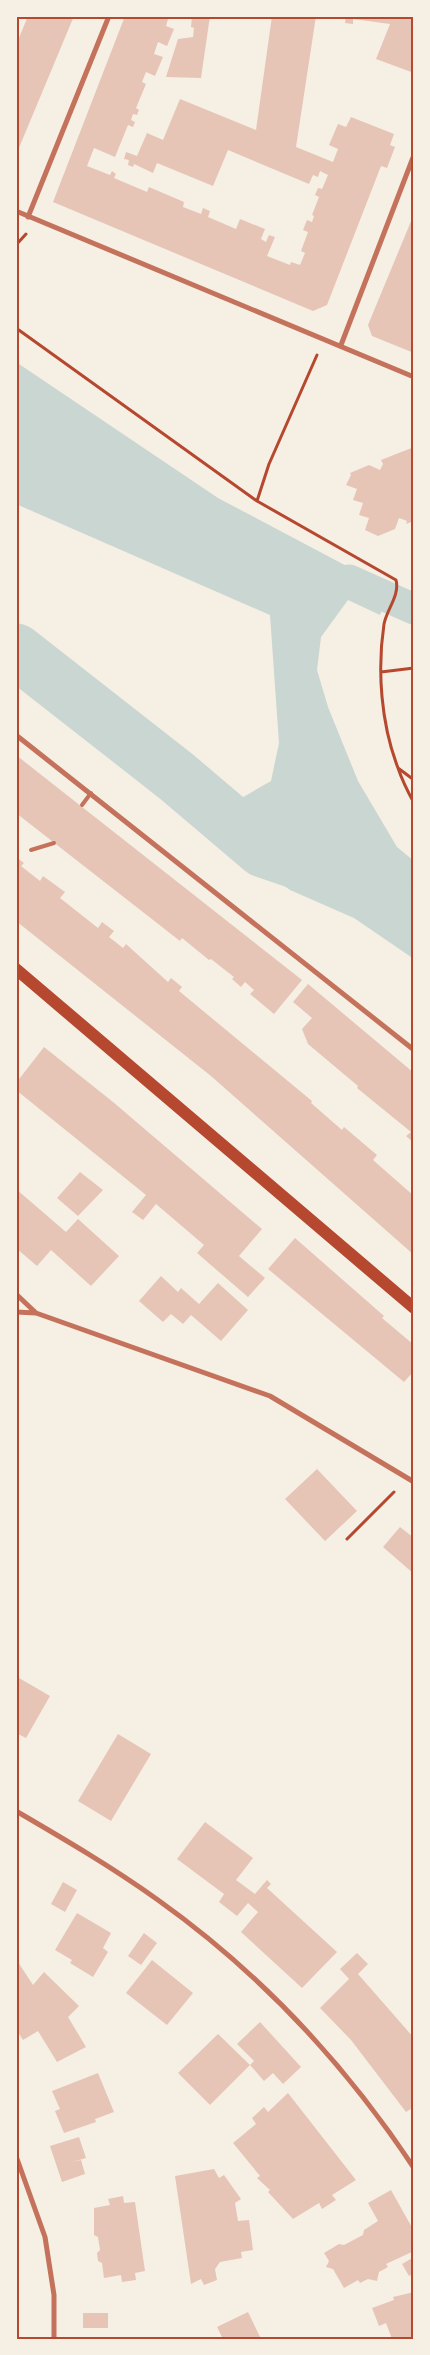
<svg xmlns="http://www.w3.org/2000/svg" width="430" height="2355" viewBox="0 0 430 2355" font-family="'Exo 2',sans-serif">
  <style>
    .water { fill: #c9d6d2 }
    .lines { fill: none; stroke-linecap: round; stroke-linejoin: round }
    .canal { stroke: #c9d6d2; stroke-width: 31 }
    .river { stroke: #c9d6d2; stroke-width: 55 }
    .building { fill: #e6c5b7 }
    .path { stroke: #b5482f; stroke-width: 3 }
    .service { stroke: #c5725c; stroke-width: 4 }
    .minor { stroke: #c5725c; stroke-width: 5 }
    .primary { stroke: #b5482f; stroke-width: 12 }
    .neatline { fill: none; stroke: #b5482f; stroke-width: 2 }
  </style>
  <rect width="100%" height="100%" fill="#f6efe4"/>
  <path class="water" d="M16 362 218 498 390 589 380 615 348 600 321 637 317 670 328 707 358 781 397 847 414 861V959L354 918 290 890 214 834 238 800 271 781 279 743 270 615 16 504Z"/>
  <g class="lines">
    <path class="canal" d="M349 580 414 609"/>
    <path class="river" d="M16 651 177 777 263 850 351 880 414 923"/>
  </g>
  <path class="building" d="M28 16H74L16 155V45Z
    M125 16H169L166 26 174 29 167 46 158 42 154 54 163 57 155 76 146 72 142 82 146 84 136 108 139 110 137 115 133 114 131 120 135 122 133 127 128 125 115 157 94 148 87 166 110 175 112 171 116 174 114 178 147 192 149 187 184 202 183 207 201 214 203 208 210 211 208 217 236 229 240 219 265 229 261 239 266 242 269 235 275 237 267 256 290 265 291 262 300 265 305 253 301 251 308 232 303 230 307 220 312 222 314 216 312 215 319 197 315 195 318 188 322 189 328 175 320 171 318 177 313 175 309 184 228 150 213 186 157 163 153 173 134 164 133 167 128 165 129 160 124 159 126 152 137 156 147 133 163 140 180 99 256 130 272 16H316L296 147 333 162 338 149 329 145 338 124 346 127 351 117 394 134 390 145 395 147 387 168 381 166 327 305 313 311 53 202Z
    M192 16H210L201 78 166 77 178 39 193 37 194 28 191 27Z
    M346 16H414V73L376 59 390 24 353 19V24L345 23Z
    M414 214V353L372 336 368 325Z
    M414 447V521L406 524 407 521 399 518 395 529 378 536 365 530 369 518 359 515 363 503 353 500 357 489 346 485 351 475 350 473 369 465 380 470 383 464 381 460Z
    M16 755 302 980 274 1014 250 994 254 990 245 982 241 987 232 979 234 977 211 959 209 960 182 938 180 941 16 813Z
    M16 857 24 863 21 866 40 881 43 876 65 892 60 898 98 928 102 922 114 931 109 937 123 948 126 944 168 982 171 978 182 987 179 991 312 1101 311 1103 342 1130 344 1127 377 1155 373 1160 414 1196V1255L211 1076 16 921Z
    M308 984 414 1073V1143L406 1136 411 1132 357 1088 358 1086 308 1044 302 1029 312 1018 293 1002Z
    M44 1047 113 1102 262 1229 239 1256 265 1278 248 1297 197 1253 204 1245 156 1204 143 1220 132 1212 146 1195 16 1090V1083Z
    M80 1172 103 1190 78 1216 57 1198Z
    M16 1189 66 1232 78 1219 119 1256 91 1286 51 1250 37 1266 16 1248Z
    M295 1238 384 1316 382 1318 414 1345V1371L404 1382 268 1269Z
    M161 1276 178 1292 181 1288 199 1304 218 1283 248 1310 221 1341 191 1315 183 1324 171 1314 163 1322 139 1301Z
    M317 1469 357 1511 325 1541 285 1499Z
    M400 1527 414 1538V1574L383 1547Z
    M19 1678 50 1696 26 1738 16 1733V1683Z
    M118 1734 151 1754 111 1821 78 1801Z
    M205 1822 253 1858 236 1880 255 1894 267 1880 271 1884 267 1888 337 1952 302 1988 241 1932 258 1912 248 1903 237 1916 219 1902 224 1894 177 1859Z
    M63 1882 77 1890 65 1912 51 1904Z
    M77 1913 111 1933 103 1948 108 1952 93 1977 70 1963 72 1960 55 1950Z
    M144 1933 157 1943 141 1965 128 1956Z
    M357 1953 368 1964 358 1974 414 2038V2107L406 2112 351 2040 320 2008 349 1979 340 1969Z
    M152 1960 193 1993 167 2025 126 1993Z
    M18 1962 33 1985 44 1972 79 2006 68 2017 86 2047 57 2062 38 2031 23 2040 16 2029V1963Z
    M260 2022 301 2067 283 2084 273 2073 264 2081 250 2065 254 2061 237 2044Z
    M218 2034 250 2065 210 2105 178 2073Z
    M98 2073 114 2112 95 2119 96 2122 64 2133 55 2111 60 2109 52 2091Z
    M288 2093 356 2180 332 2195 336 2200 322 2209 319 2203 293 2219 268 2192 270 2190 257 2178 260 2176 233 2143 256 2124 252 2118 264 2107 268 2112Z
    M79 2137 86 2158 72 2162 81 2160 85 2174 62 2182 50 2146Z
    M214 2169 219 2178 224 2175 241 2199 235 2203 238 2221 249 2220 253 2250 241 2252 242 2258 220 2262 215 2269 217 2280 204 2285 201 2279 191 2284 175 2176Z
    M391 2190 414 2231V2251L386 2264 388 2267 379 2272 377 2281 368 2279 360 2283 358 2280 344 2288 333 2269 326 2267 329 2261 324 2253 339 2244 344 2245 363 2235 364 2230 378 2221 368 2203Z
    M123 2196 124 2203 135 2202 145 2271 135 2273 136 2280 122 2282 121 2275 104 2278 102 2263 98 2261 97 2253 100 2250 98 2237 94 2235V2208L110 2205 108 2199Z
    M414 2257V2273L409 2276 402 2264Z
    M414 2292V2339H392L386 2323 379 2326 372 2308 394 2300 393 2297Z
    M248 2312 261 2339H223L217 2327Z
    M83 2313H108V2328H83Z"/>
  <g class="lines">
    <path class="path" d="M16 245 26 234
      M16 328 257 501 396 580C400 595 387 609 384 624 377 670 381 724 398 768 402 780 408 792 414 803
      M257 501 269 464 317 355
      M381 672 414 668
      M398 768 414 780
      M347 1539 394 1492"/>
    <path class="service" d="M82 805 91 793
      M31 850 54 843"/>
    <path class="minor" d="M16 211 414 377
      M28 217 109 16
      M341 345 414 155
      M16 735 414 1050
      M16 1294 36 1313
      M16 1312 36 1313 270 1396 414 1482
      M16 1811C64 1839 112 1867 158 1900 259 1972 345 2064 414 2168
      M16 2156 45 2237 54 2295V2339"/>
    <path class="primary" d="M16 969 414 1308"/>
  </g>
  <rect width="430" height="2355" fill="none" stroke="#f6efe4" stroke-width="35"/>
  <rect x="18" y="18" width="394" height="2320" class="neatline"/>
</svg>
